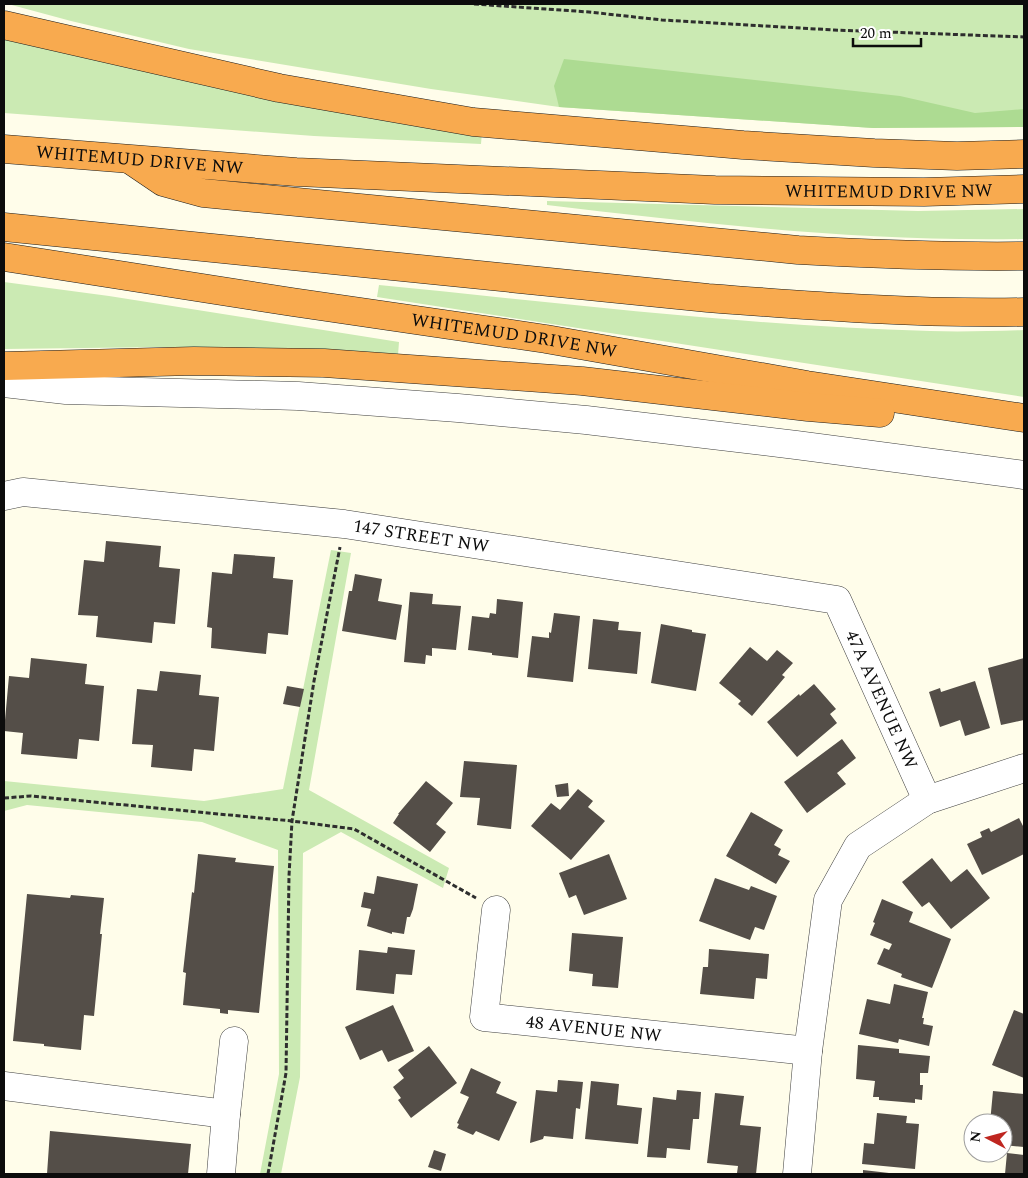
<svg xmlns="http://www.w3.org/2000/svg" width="1028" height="1178" viewBox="0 0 1028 1178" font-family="Spectral,serif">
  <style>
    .green { fill: #cbeab3 }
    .forest { fill: #addb92 }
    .building { fill: #544e48 }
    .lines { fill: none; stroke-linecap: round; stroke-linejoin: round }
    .minor-casing { stroke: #3f3f3f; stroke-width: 29 }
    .highway-casing { stroke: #1d1d1d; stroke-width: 29 }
    .path { stroke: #2e2e2e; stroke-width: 3; stroke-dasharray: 5 2.5; stroke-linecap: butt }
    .minor { stroke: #fff; stroke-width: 28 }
    .highway { stroke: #f8aa4f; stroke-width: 28 }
    .labels { text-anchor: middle; stroke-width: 5; stroke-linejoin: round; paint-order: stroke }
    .street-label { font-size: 18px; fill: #0c0c0c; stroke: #fff }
  </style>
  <rect width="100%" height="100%" fill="#fffdea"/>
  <path class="green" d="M8 4H1024V127L873 128 559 107 431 89 189 49 71 21Z
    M4 39 163 74 482 132 481 144 314 136 4 113Z
    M547 201 918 211 1024 209V239C864 242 706 224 547 205Z
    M4 282 109 296 399 342 398 355 164 347 4 349Z
    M379 285C562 303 746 326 930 331 961 332 993 331 1024 330V397L377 297Z
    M331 550 351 553 309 790 449 868 443 888 341 832 303 853 300 1077 281 1174H260L279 1074 278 850 202 822 27 805 4 811V781L204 801 283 789Z"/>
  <path class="forest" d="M564 59 900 96 975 113 1024 109V127L873 128 559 107 554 86Z"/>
  <path class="building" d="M106 541 161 546 159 567 180 569 175 624 154 622 152 643 96 637 98 616 78 615 84 560 104 562Z
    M234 554 275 557 273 578 293 580 288 635 268 633 266 654 211 648 212 628 207 627 212 572 232 574Z
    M355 574 382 579 378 601 402 605 396 640 342 631 349 591H352Z
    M410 592 433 594 432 604 461 606 456 650 432 648V656L426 655 425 664 404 662Z
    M497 599 523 602 518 658 492 655V653L468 650 472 616 489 618 490 613 496 614Z
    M554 613 580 616 573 682 527 677 532 636 549 638V632L551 633Z
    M593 619 619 622 618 630 641 632 637 674 588 669Z
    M661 624 692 630V632L706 634 696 691 651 683Z
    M750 647 767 661 777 650 793 663 782 675 785 677 752 716 738 704 741 701 719 683Z
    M31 658 87 664 85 684 104 686 99 741 79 739 77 759 21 754 23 733 4 731 9 676 29 678Z
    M1024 658V720L1001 725 988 668Z
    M160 671 201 675 199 695 219 697 214 751 194 749 192 771 151 767 153 745 132 744 137 689 157 691Z
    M975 681 990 728 965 736 960 720 940 727 929 692 940 688 941 692Z
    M814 684 836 709 830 714 837 723 797 757 767 722 799 694 800 696Z
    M287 686 304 689 300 707 283 704Z
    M842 739 856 758 837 773 846 784 807 813 784 782Z
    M464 761 517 765 511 829 477 825 480 798 460 797Z
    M426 781 453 803 436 824 446 832 430 852 393 823 399 814H398Z
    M568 783 569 796 557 797 555 785Z
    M578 789 593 801 588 807 605 821 571 860 531 826 551 803 560 810Z
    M751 812 783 830 774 845 781 849 778 855 790 861 776 884 726 856Z
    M1019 818 1024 828V854L982 875 967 844 982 837 980 832 989 828 991 832Z
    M198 854 236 858 235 862 274 866 259 1013 228 1010V1014L220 1013V1009L183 1005 186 973 183 972 192 892 194 893Z
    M609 854 627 899 584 915 576 895 569 898 559 873Z
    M932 858 951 882 967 869 990 898 951 929 929 902 922 907 902 882Z
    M377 876 418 884 413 909 410 917H407L404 934 392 932V934L367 926 371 909 361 907 364 892 374 894Z
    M715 878 749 890 751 886 777 896 764 930 755 927 750 940 699 921Z
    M27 894 70 898 71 895 104 898 100 934H102L94 1016 84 1015 81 1050 44 1046V1044L13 1041Z
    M882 899 913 912 909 922 951 939 932 988 901 977 902 974 877 964 884 948 889 950 892 944 870 935 875 923 873 922Z
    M572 933 623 937 618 988 592 986 593 974 569 971Z
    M388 947 415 950 412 975 396 974 394 994 356 990 359 950 387 953Z
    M709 949 769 954 767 979 756 978 754 999 700 994 703 967H708Z
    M894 984 928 992 922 1018H924L923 1024 933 1026 929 1046 899 1039 898 1043 859 1034 867 999 890 1004Z
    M393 1005 414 1051 388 1062 382 1050 360 1060 345 1027Z
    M1014 1010 1024 1014V1078L992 1065Z
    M858 1045 899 1049V1053L930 1056 928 1073H920V1085H923L922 1100 915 1099V1103L879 1100V1097H873L875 1081 856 1079Z
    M429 1046 457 1083 411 1118 398 1100 401 1098 393 1087 404 1078 398 1070Z
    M471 1068 501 1082 496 1093 517 1102 499 1141 476 1131 473 1135 457 1128 459 1124 457 1123 469 1097 460 1093Z
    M558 1080 583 1082 580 1109 576 1108 573 1139 544 1136 543 1139 530 1143 536 1090 557 1092Z
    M591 1081 619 1084 617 1105 642 1108 638 1144 585 1139Z
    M677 1090 701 1092 699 1119H693L690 1150 667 1148 666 1158 647 1157 653 1097 676 1100Z
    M993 1091 1024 1094V1147L1003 1145V1123H990Z
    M715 1093 744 1096 740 1125 761 1127 756 1174 737 1173 738 1166 707 1163Z
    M877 1113 907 1116 906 1123 919 1124 915 1169 862 1164 864 1143 874 1144Z
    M50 1131 191 1144 188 1174H47Z
    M434 1150 446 1154 441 1171 428 1167Z
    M1007 1153 1024 1155V1174H1005Z
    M863 1170 889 1173V1174H863Z"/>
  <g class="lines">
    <defs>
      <g id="minor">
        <path d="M4 383 66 390 298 396 458 408 586 420 796 445 1024 475"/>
        <path id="s1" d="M4 496 23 492 344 524 837 600 927 800"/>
        <path id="s2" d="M496 910 484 1017 808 1051"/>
        <path d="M4 1086 226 1114 234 1041"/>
        <path d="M221 1174 226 1114"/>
        <path d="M797 1174 808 1051 828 900 858 846 927 800 1024 768"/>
      </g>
      <g id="highway">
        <path d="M4 25 279 88 473 122 743 145 874 153 957 156 1024 154"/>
        <path id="s3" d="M4 149 296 172 715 190 924 192 1024 189"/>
        <path d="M132 161 163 182 203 193 798 250C873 254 948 257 1024 256"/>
        <path d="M4 227 708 298C813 306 919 314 1024 312"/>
        <path id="s4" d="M4 257 292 302 546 339 807 385 1024 418"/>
        <path d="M4 366 194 361 324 363 582 381 808 407 880 413"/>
      </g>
    </defs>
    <use href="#minor" class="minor-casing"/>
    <use href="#highway" class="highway-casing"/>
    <path class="path" d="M474 4 589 12 662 20 834 30 1024 37
      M4 798 31 796 292 821 354 829 476 898
      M268 1174 286 1073 289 876 292 821 314 681 340 547"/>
    <use href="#minor" class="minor"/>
    <use href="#highway" class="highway"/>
  </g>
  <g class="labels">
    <g class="street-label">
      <text dy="6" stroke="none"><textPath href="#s3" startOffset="136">WHITEMUD DRIVE NW</textPath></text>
      <text dy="6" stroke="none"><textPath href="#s3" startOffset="886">WHITEMUD DRIVE NW</textPath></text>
      <text dy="6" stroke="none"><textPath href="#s4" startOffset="516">WHITEMUD DRIVE NW</textPath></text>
      <text dy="6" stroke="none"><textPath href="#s1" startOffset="420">147 STREET NW</textPath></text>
      <text dy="6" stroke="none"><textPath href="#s1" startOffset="950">47A AVENUE NW</textPath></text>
      <text dy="6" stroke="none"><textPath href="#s2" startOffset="218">48 AVENUE NW</textPath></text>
    </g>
  </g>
  <rect width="1028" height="1178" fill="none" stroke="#0c0c0c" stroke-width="10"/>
  <g transform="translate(988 1138) rotate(276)"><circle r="24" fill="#ffffff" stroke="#9e9e9e"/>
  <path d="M0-4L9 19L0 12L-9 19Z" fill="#bf2620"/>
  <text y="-8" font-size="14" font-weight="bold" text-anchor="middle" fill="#0c0c0c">N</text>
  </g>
  <path d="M853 38v8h68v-8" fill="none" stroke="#0c0c0c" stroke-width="2.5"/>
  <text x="860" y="38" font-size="15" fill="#0c0c0c" stroke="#ffffff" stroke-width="4" paint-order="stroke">20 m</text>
</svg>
